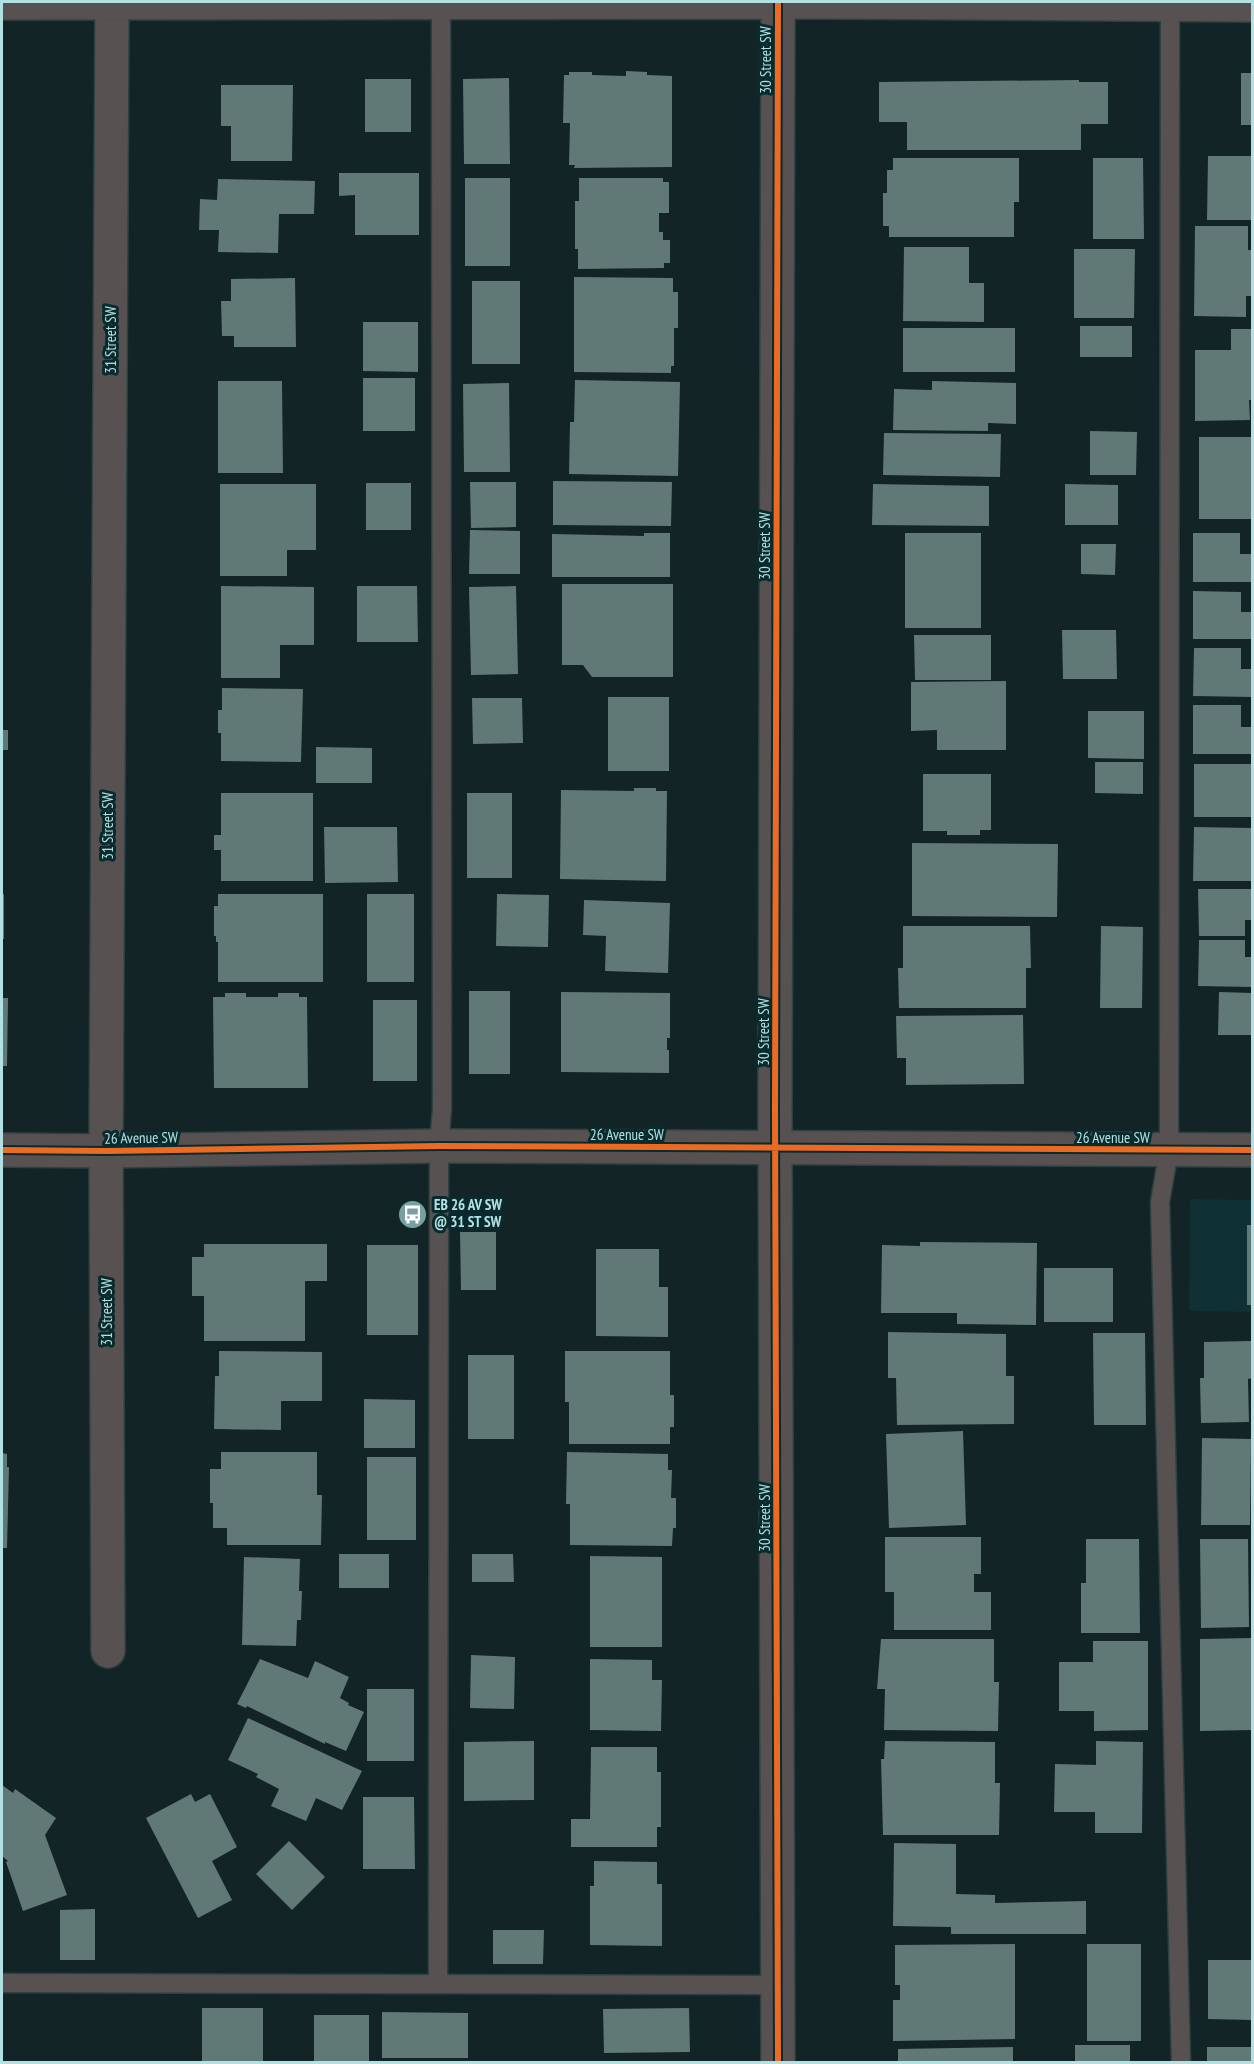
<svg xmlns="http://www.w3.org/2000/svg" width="1254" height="2064" viewBox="0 0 1254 2064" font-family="'PT Sans Narrow',sans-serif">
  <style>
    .built { fill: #0f3133 }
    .building { fill: #607976 }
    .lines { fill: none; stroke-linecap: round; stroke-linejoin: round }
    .service-casing { stroke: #2d4042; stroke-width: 21 }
    .minor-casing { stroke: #2d4042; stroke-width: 36 }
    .tertiary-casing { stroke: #2d4042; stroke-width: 36 }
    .service { stroke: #585151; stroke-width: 18 }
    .minor { stroke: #585151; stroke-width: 33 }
    .tertiary { stroke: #585151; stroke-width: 33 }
    .cycleway-casing { stroke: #0a2b2d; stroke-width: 10 }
    .cycleway { stroke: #ed6a23; stroke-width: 6 }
    .labels { text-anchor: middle; stroke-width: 6; stroke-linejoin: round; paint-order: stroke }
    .street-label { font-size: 15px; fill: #b3e0e2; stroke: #0a2b2d }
    .poi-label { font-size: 15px; font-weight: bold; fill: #b3e0e2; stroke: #0a2b2d; text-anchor: start }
  </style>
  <rect width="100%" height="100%" fill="#122425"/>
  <path class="built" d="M1190 1199 1252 1200V1312L1189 1311Z"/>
  <path class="building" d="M626 71 647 72V75L672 76V167L574 168 575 165H569L570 123H563L564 75H569V72H592V75L626 76Z
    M1241 73H1252V125H1241Z
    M509 78 510 164H464L463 79Z
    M365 79H411V132H365Z
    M1079 80V82H1108V124H1081V150H907V122H879V82Z
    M221 85H293L292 161H231V126H221Z
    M1208 156H1252V220H1207Z
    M893 158H1019V202H1014V237H889V226H883V193H887V170H893Z
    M1093 158H1143L1144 239H1093Z
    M339 173H419V235H355V195L339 196Z
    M465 178H510V266H465Z
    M579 178H663V182H669V213H659V232H663V240H670V263H664V268L578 269V249H575V201H579Z
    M218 179 315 181 314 214H279L278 253 218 252 219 230H199L200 199 217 200Z
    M1195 226H1248V250H1252V296H1246V317L1194 316Z
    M904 247H969V283H984V322L903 321Z
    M1074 249H1135L1134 318H1074Z
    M574 277 673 278V292H678V328H674V366H671V373L574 372Z
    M295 278 296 347H234V336H222L221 301H231V279Z
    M472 281H520V364H472Z
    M363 322H418V372L363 371Z
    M1080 326H1132V357H1080Z
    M903 328H1015V372H903Z
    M1231 329H1252V400H1249L1250 420 1195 421V350H1231Z
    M363 378H415V431H363Z
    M575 380 680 382 678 476 569 474 570 422H574Z
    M218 381H282L283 473H218Z
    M932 381 1016 383V424L988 423V431L893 430 894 389 932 390Z
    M509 383 510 472H464L463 384Z
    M1090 431 1137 432 1136 475H1090Z
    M884 433 1001 434 1000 477 883 475Z
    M1199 437H1251V445H1252L1251 519H1199Z
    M553 481 672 482 671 526 553 525Z
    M470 482H516V527L471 528Z
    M366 483H411V530H366Z
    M220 484H316V550H287V576H220Z
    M873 484 989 486V526L872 525Z
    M1065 484 1118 485V525H1065Z
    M470 530 520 531V574H469Z
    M644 533H670V577H552V534L644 536Z
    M905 533H981V628H905Z
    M1193 533H1240V554H1252V582H1193Z
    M1081 544H1116L1115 575 1081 574Z
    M562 584H673V677H592L583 665H562Z
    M221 586 314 587V645H280V678H221Z
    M357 586H417L418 642H357Z
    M516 586 518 674 471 675 469 587Z
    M1193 591 1241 592V612H1252V639H1193Z
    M1062 630H1116L1117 679H1063Z
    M914 635H991V680H915Z
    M1194 648H1241V669H1252V697L1193 696Z
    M1006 681V750H937V730L911 731V682Z
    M222 688 303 689 301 762 221 761V733H218V710H222Z
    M608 697H669V771H608Z
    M472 698H522L523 743 473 744Z
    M1193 705H1241V727H1252V754H1193Z
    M1088 711H1144V759L1088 758Z
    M2 730H8V750H2Z
    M316 747 372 748V783H316Z
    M1095 762H1143V794L1095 793Z
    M1194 764H1252V817H1194Z
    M923 774H991V830H980V835H947V831H923Z
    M634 788H656V791H667L666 881 560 879 561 790 634 791Z
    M221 793H313V881H221V850H214V835H221Z
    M467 793H512V878H467Z
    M324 827H397L398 882 325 883Z
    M1194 827 1252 828V881H1193Z
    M912 843 1058 844 1057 917 912 916Z
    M1198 889H1252V920H1245V936H1199Z
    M2 894H4V939H2Z
    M218 894H323V982H218V942H216V936H214V906H218Z
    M367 894H414V982H367Z
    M497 894 549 895 548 947 496 946Z
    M584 900 670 903 668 973 605 971 606 936 583 935Z
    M903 926H1030L1031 968H1026V1008H899L898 968H903Z
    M1101 926 1143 927 1142 1008H1100Z
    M1199 940H1245V957H1252V987L1198 986Z
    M469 991H510V1074H469Z
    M561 992 670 993V1038H667V1050H669V1073L561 1072Z
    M1219 992 1252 993V1035H1218Z
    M225 993H246V997H278V993H299V997H307L308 1088H214L213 997H225Z
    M2 998H8L7 1066H2Z
    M373 1000H417V1081H373Z
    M1023 1015 1024 1084 906 1085V1058H897L896 1016Z
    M1247 1225H1252V1305H1247Z
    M460 1232H496V1290H461Z
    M920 1242 1037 1243 1036 1325 957 1324V1313H881L882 1245 920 1246Z
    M204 1244H327V1281H305V1341H204V1296H192V1257H204Z
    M367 1245H418V1335H367Z
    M596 1249H659V1287H668V1337L596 1336Z
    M1044 1268H1113V1322H1044Z
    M888 1332 1006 1334V1376H1014V1424L897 1425 896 1378H888Z
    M1093 1333H1145L1146 1425H1094Z
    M1251 1341 1252 1378 1248 1379 1249 1422 1201 1423 1200 1378H1204V1342Z
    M219 1351 322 1352V1401H281V1430L214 1429 215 1376H219Z
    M565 1351H670V1395H674V1427H670V1444H569V1402H565Z
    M468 1355H514V1439H468Z
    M364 1399 415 1400V1448H364Z
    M963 1431 966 1525 889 1528 886 1434Z
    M1202 1438 1251 1439 1250 1525H1201Z
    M221 1452H317V1495H322L321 1545H227V1528H213V1503H210V1469H221Z
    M567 1452 668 1454V1470H672L671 1498H676V1528H673L672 1546 570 1545V1504H566Z
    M2 1453 7 1454V1467H9L7 1548H2Z
    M367 1457H416V1540H367Z
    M885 1537H981V1574H974V1592H991V1630H894V1592H885Z
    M1086 1539H1139L1140 1633H1081V1583H1086Z
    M1200 1539H1248L1249 1627 1201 1628Z
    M339 1554H389V1588H339Z
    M472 1554H513L514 1582H472Z
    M590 1556 662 1557V1647H590Z
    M244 1557 300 1559 299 1591H302L301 1620H297L296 1646 242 1645Z
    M1252 1638V1730L1200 1731V1639Z
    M881 1639H994V1682H999L998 1731 884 1730 885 1689H877Z
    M1093 1641H1148V1730L1094 1731V1711H1059V1662H1093Z
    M471 1655 515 1657 514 1709 470 1708Z
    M260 1659 308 1678 315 1661 349 1677 340 1698 349 1703 348 1705 364 1712 346 1751 325 1742V1744L247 1706 246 1708 237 1704Z
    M590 1659 652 1660V1680H662L661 1731 590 1730Z
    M367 1689H414V1761H367Z
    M248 1718 362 1771 342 1810 316 1798 306 1821 271 1806 279 1789 256 1777 258 1774 228 1760Z
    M534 1741V1800L464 1801V1742Z
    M885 1741 995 1742V1783H1000L999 1835H883L881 1759H884Z
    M1096 1741 1143 1742 1142 1833H1095V1812H1054L1055 1764 1096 1765Z
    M591 1747H657V1772H661V1827H657V1847H571V1819H590Z
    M2 1785 13 1793 15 1789 56 1818 45 1835 67 1895 23 1911 6 1862 8 1861 2 1856Z
    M191 1794 195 1802 210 1794 237 1847 212 1861 232 1900 198 1918 146 1818Z
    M363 1797H414L415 1869H363Z
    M289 1841 325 1877 292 1910 256 1874Z
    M894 1843 956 1844V1894L995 1895V1903L1086 1901V1934H951V1927L893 1926Z
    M594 1861 657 1862V1884H662V1946L590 1945V1886H594Z
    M95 1909V1960H60V1910Z
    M493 1930H544L543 1964H493Z
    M1015 1944V2039L893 2041V2000H900V1985H895V1945Z
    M1087 1944H1141V2041H1087Z
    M1208 1960H1252V2020L1208 2019Z
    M202 2008H263V2062H202Z
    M689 2008 690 2052 604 2053 603 2009Z
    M382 2012 468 2013V2058H382Z
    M314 2015H369V2062H314Z
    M1075 2045H1130V2062H1075Z
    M1013 2047V2062H898V2049Z
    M1207 2047H1252V2062H1207Z"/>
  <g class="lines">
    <defs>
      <path id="service" d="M1170 2 1169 1109V1150L1160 1202 1181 2062
        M2 1983 779 1985
        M438 1984 439 1146 442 1109 441 2"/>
      <path id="minor" d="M2 3 829 2 1252 5
        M108 1651 106 1151 112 2
        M778 2062 775 1110 778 2"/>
      <path id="tertiary" d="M2 1150 106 1151 439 1146 1252 1150"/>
    </defs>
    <use href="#service" class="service-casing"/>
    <use href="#minor" class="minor-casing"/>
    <use href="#tertiary" class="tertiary-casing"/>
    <use href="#service" class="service"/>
    <use href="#minor" class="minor"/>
    <use href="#tertiary" class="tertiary"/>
    <defs>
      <path id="cycleway" d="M2 1150 106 1151 439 1146 1252 1150
        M778 2062 775 1110 778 2"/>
    </defs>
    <use href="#cycleway" class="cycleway-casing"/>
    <use href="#cycleway" class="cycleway"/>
  </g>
  <defs>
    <symbol id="bus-disc" viewBox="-11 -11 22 22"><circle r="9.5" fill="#7b9ea0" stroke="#0a2b2d"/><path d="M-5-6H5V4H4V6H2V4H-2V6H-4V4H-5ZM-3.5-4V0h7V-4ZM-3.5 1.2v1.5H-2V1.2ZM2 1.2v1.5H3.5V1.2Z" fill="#fff"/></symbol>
  </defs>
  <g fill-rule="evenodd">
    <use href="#bus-disc" x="396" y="1198" width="33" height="33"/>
  </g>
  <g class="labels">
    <g class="street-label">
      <text transform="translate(766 60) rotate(-90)" y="5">30 Street SW</text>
      <text transform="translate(111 340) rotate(-90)" y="5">31 Street SW</text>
      <text transform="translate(765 546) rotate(-90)" y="5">30 Street SW</text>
      <text transform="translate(108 826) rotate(-90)" y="5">31 Street SW</text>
      <text transform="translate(764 1032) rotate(-90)" y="5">30 Street SW</text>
      <text x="627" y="1140">26 Avenue SW</text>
      <text transform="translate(141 1138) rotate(-1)" y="5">26 Avenue SW</text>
      <text x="1113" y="1143">26 Avenue SW</text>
      <text transform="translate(107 1312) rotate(-90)" y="5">31 Street SW</text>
      <text transform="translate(765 1518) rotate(-90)" y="5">30 Street SW</text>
    </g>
    <g class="poi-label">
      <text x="434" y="1210">EB 26 AV SW<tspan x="434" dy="17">@ 31 ST SW</tspan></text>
    </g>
  </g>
  <rect width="1254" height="2064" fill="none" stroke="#b3e0e2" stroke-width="6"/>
</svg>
